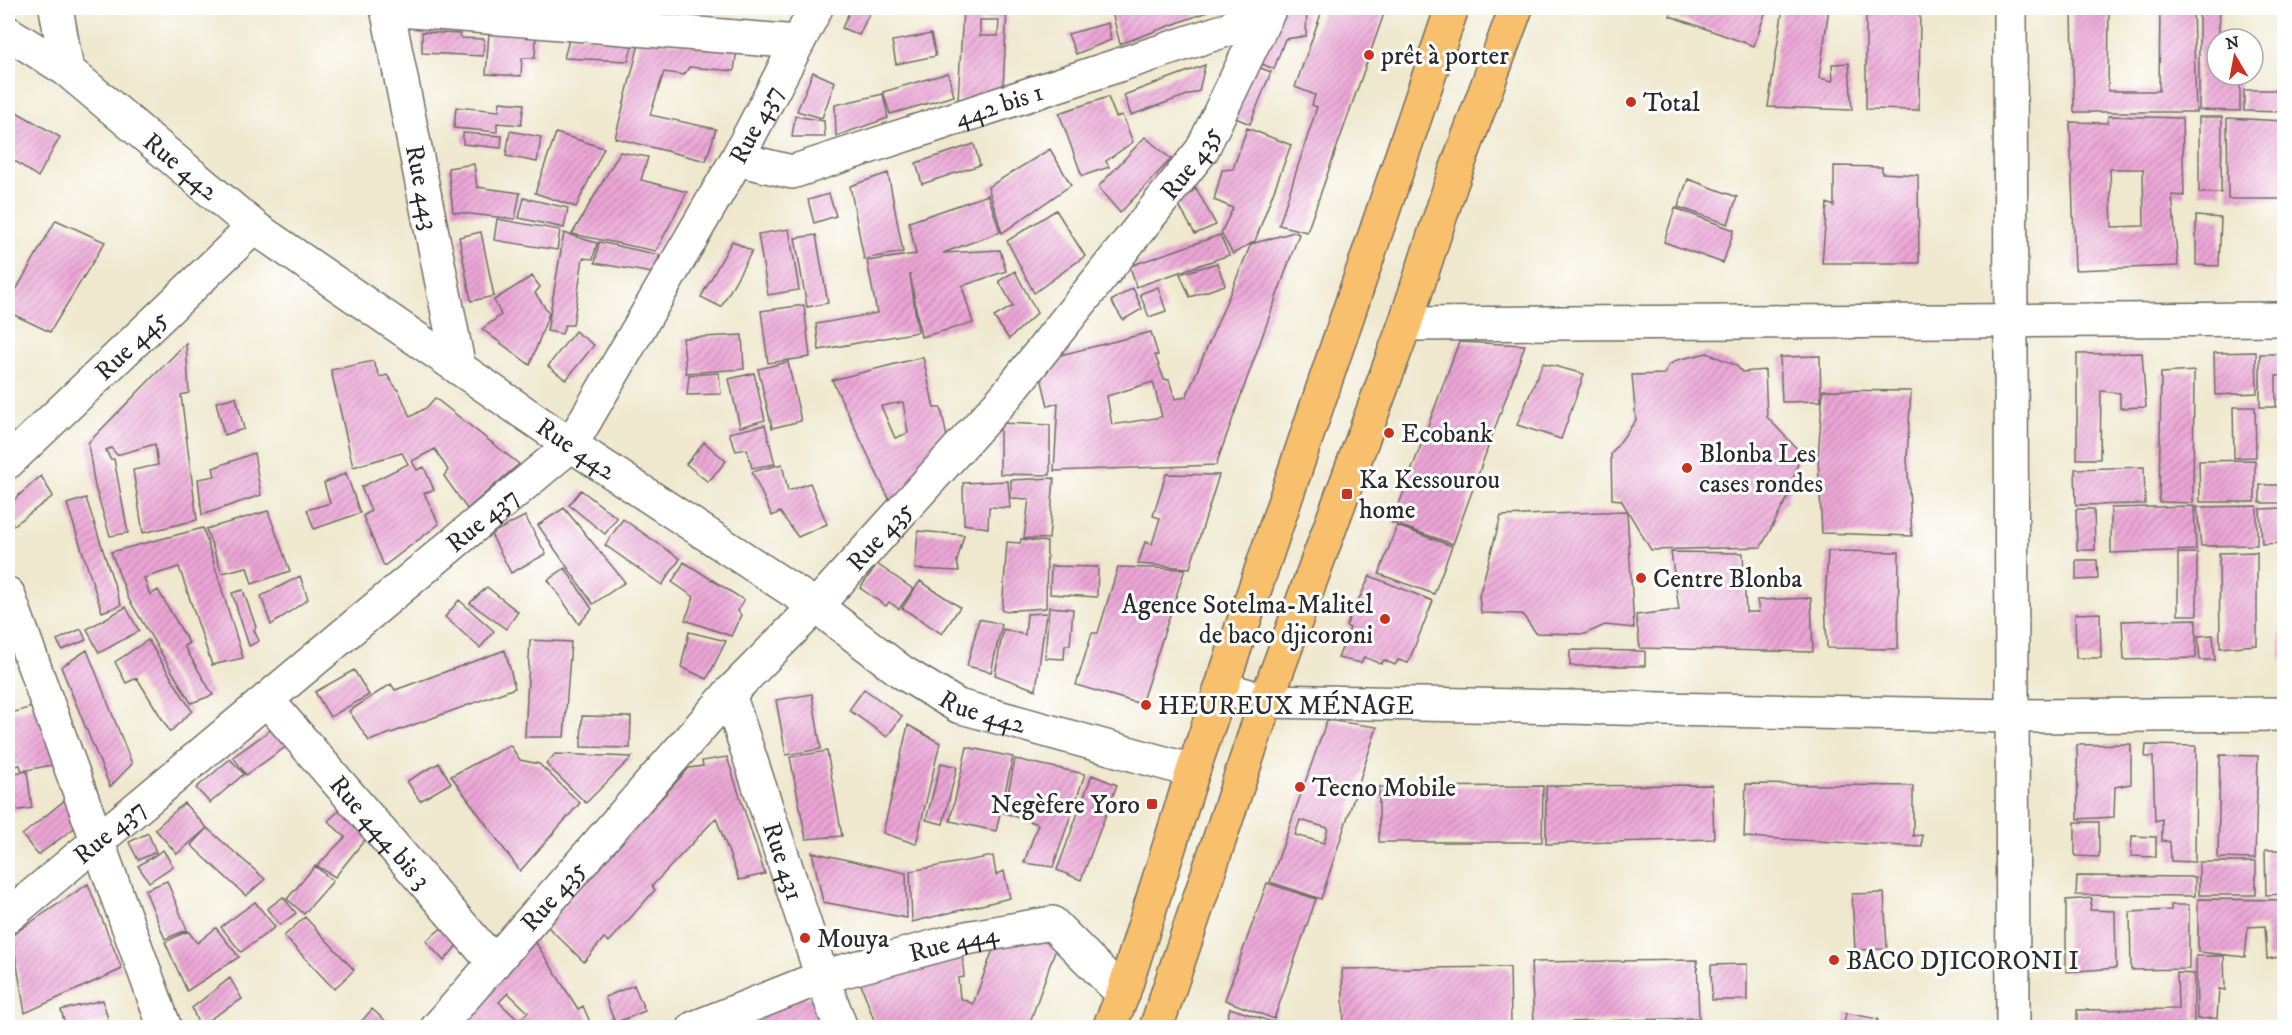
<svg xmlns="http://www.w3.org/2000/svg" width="2292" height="1035" viewBox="0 0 2292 1035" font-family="'IM FELL DW Pica',serif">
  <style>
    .building { fill: url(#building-hatch); fill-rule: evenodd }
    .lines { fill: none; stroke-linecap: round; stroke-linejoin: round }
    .street-casing { stroke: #706d64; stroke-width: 36 }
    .primary-casing { stroke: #706d64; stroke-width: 36 }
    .street { stroke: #fff; stroke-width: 33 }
    .primary { stroke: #f8bf6c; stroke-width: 33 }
    .poi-dot { fill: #c8321e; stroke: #fff; stroke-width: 2 }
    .labels { text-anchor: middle; stroke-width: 6; stroke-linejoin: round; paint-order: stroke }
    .poi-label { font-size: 26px; fill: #2b2b2b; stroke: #fff; text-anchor: start }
    .street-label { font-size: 26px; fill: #2b2b2b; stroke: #fff }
  </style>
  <defs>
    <pattern id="building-hatch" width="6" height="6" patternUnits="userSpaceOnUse" patternTransform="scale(1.5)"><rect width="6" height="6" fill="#eca6d6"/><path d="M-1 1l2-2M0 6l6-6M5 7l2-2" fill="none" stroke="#bf87ae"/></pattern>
  </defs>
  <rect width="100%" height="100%" fill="#fff"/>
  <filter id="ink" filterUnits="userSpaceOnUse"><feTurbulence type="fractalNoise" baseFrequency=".0167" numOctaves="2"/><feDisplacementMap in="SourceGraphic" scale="12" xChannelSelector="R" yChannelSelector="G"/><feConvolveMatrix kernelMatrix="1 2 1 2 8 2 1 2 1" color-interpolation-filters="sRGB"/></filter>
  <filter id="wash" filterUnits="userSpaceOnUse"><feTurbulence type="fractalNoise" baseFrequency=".008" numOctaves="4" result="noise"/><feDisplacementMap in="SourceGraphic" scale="24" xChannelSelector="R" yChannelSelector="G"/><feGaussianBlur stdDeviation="1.35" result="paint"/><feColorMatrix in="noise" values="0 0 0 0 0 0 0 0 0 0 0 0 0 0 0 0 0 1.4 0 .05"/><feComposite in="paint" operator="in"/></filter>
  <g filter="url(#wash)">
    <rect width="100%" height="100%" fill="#efe8ce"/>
    <g id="blocks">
      <path class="building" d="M851 8H858L870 12 859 35 842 28Z
        M963 8H1007L1003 89 958 101ZM980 20H999L998 36H980Z
        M1111 8H1205L1207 12 1120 44Z
        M1279 8H1307L1306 36 1285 39 1274 69 1257 62Z
        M1323 8H1386L1307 232 1279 225 1317 107 1312 105 1315 95 1295 87Z
        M1673 8H1767L1754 46 1670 16Z
        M1783 8H1829L1819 78 1833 81 1832 64 1849 63 1852 110 1768 107Z
        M1866 8H1920L1919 110 1866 109Z
        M2072 8H2109L2108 91H2159L2160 8H2193L2196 112H2074Z
        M2199 8H2220L2217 75H2240V111L2199 110Z
        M1108 23 1111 40 1076 54 1068 34Z
        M422 32 460 34 461 38 484 39 483 56 422 53Z
        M489 33 536 36 535 58H522L521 76 486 74Z
        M931 34 936 56 896 64 892 41Z
        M570 36 634 39 628 61 564 58Z
        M640 40 737 49 734 71 689 67 684 75 664 72 650 115 716 129 706 161 615 138Z
        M1205 65 1199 91 1131 115 1124 95Z
        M1255 66 1271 72 1250 124 1233 117Z
        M813 72 835 82 822 118 797 111Z
        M948 73 954 96 890 114 883 92Z
        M2244 90H2284V112L2244 111Z
        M883 94 888 118 836 136 835 105Z
        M1108 97 1116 117 1122 115 1133 142 1106 161 1109 167 1082 176 1059 113Z
        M500 102 524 104 521 125 497 123V132L454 128 456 107 499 111Z
        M8 107 60 137 38 177 8 156Z
        M795 116 824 121 825 137H792Z
        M2108 116 2182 118 2184 196 2172 195 2178 266 2075 270 2070 122 2108 123ZM2110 169H2143L2144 226 2112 227Z
        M2199 117H2222L2221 193H2199Z
        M2227 118 2284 121V199H2228Z
        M1247 128 1291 145 1255 241 1233 254 1221 233 1233 208 1214 200 1222 170 1233 169Z
        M510 131 541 137 537 162 506 156Z
        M463 133 502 136 501 148 463 144Z
        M556 133 604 148 576 207 535 193Z
        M1145 137 1171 159 1120 213 1098 187Z
        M974 144 980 165 922 184 916 163Z
        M1050 149 1071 185 1002 233 988 187Z
        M620 152 648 157 641 180 687 192 656 251 572 234Z
        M474 164 477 187 520 193 515 219 453 212 448 168Z
        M1834 166 1882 167V173L1918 175 1919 263H1822L1827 203 1834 206Z
        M888 173 903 252 864 259 850 186Z
        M1688 179 1737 197 1728 224 1678 207Z
        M1196 188 1216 225 1195 234 1178 204Z
        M829 194 836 216 814 223 808 200Z
        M988 195 1000 232 943 253 1000 250 1006 271 962 286 973 323 921 337 910 274 918 332 819 350 816 324 877 313 867 261 916 254 909 222Z
        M524 198 568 208 564 228 519 218Z
        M1675 208 1734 230 1723 263 1664 242Z
        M1056 210 1085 256 1034 293 1007 241Z
        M2196 216 2221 218 2219 266 2196 265Z
        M497 219 560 230 557 250 494 240Z
        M56 220 105 242 50 332 8 312V304Z
        M789 229 799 290 768 295 758 234Z
        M481 232 494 296 471 301 459 237Z
        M1294 232 1299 234 1216 465 1054 471 1058 403 1048 406 1037 361 1151 332 1158 355H1155L1164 379 1169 380 1175 399 1186 397 1251 244ZM1153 382 1162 417 1112 425 1107 396Z
        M564 233 597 243 593 259 583 258 573 325H565L562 334 547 331Z
        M816 235 828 303 807 307 795 238Z
        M1220 235 1229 255 1136 287 1130 266Z
        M732 241 752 251 721 307 701 297Z
        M599 242 660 255 652 273 595 263Z
        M2280 247H2284V268H2281Z
        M1217 263 1225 285 1190 297 1180 274Z
        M1015 271 1037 313 1009 339 994 317 1013 306 999 281Z
        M532 276 540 287 535 293 549 313 530 365 482 329 501 315 494 300Z
        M1158 287 1166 311 1149 317 1140 294Z
        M1133 288 1142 309 1123 320 1111 301Z
        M804 305 810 357 768 363 761 311Z
        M575 331 594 345 566 380 548 366Z
        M742 335 744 369 686 373 683 338Z
        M1459 342 1525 345 1453 544 1392 523Z
        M186 343 189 393 181 395 197 520 143 533 133 470 158 465 155 444 117 455 111 448 106 450 110 459H114L128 533 110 536 95 487 88 443Z
        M2256 352 2257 393 2215 395 2214 353Z
        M1707 353 1736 365 1742 372 1765 370 1767 417 1801 453 1787 499 1761 547 1651 550 1621 500 1612 499 1611 454 1636 420 1632 375 1664 374 1669 365 1677 360Z
        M2142 353 2146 407 2120 408V393L2101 391 2100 459H2077V354Z
        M2260 354H2284V376H2276V407H2260Z
        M1820 356 1821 401 1782 402 1780 357Z
        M923 357 934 408H941L950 452 890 501 832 380ZM903 402 908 433 895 438 881 406Z
        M373 361 380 377 387 375 400 393 410 417 426 408 435 398 519 464 467 509 444 476 448 470 435 449 412 461 417 470 424 467 434 490 424 493 439 524 384 566 363 516 371 511 361 487 408 464 402 453 353 467 331 370Z
        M788 362 801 421 772 428 758 369Z
        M1543 363 1584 374 1561 439 1517 425Z
        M2194 371 2193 503 2159 502 2161 373Z
        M719 373 721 394 687 395 689 375Z
        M754 373 765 420 740 427 729 379Z
        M1823 390 1911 391 1907 458 1912 536 1822 533 1818 457Z
        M236 397 244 429 224 435 216 402Z
        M2233 407H2255L2256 457 2234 458Z
        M1000 423 1050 425V475L1000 474Z
        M765 425 775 464 752 468 747 449 736 451 729 433Z
        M704 442 726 461 708 482 686 464Z
        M254 453 261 495 202 515 198 479 215 476 213 468Z
        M2255 460V502H2200L2199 461Z
        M782 464 788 491 810 483 827 524 798 537 780 512 772 516 752 472Z
        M2144 467 2145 504 2076 505 2075 469Z
        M346 473 360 513 314 529 307 510 330 503 324 483Z
        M1166 474 1219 475 1190 568 1138 564 1145 542 1152 544 1160 518 1153 516Z
        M41 476 53 496 13 526 8 505Z
        M1054 478 1049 539 1024 538 1029 499 1011 498V480Z
        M1008 481 1010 508 989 507 988 528 964 524 963 483Z
        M2260 485H2284V503H2260Z
        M581 490 617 518 605 534 569 505Z
        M86 498 121 605 102 612 67 504Z
        M2194 506 2196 550 2111 553V508Z
        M2257 506V545L2201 546 2197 507Z
        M564 508 625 582 593 604 538 525Z
        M2284 508V543L2262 544 2260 509Z
        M2076 509H2094L2095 550H2077Z
        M268 511 290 571 252 584 247 567 222 573 206 529Z
        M1627 511 1634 628 1605 625 1585 634 1536 633 1522 614 1481 613 1479 596 1501 516Z
        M525 516 546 554 511 573 491 534Z
        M623 519 680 559 662 585 605 545Z
        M1397 526 1452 546 1434 594 1379 574Z
        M203 528 243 658 212 665 179 567 144 578 150 595 158 590 189 643 184 646 213 695 191 703 128 598 111 552Z
        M918 531 964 535 957 561 959 571 915 569Z
        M1021 539 1047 542 1046 608 1002 611 1007 542 1020 543Z
        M1828 551 1899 552 1898 649 1827 648 1825 599Z
        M1671 552 1743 553 1746 612H1759L1757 600 1811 598 1813 652 1640 648 1636 615 1679 610Z
        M2257 552V645L2220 648 2219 553Z
        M2178 553H2197V615H2178Z
        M2076 560H2097L2098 579 2076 580Z
        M684 562 744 600 738 611 741 615 731 636 685 620 694 597 672 582Z
        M877 564 913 589 899 609 889 602 886 606 860 588Z
        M1051 566 1098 567 1097 597 1050 594Z
        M1118 567 1185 569 1141 704 1076 685 1092 633H1098Z
        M565 568 592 609 579 624 548 580Z
        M300 576 308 599 271 625 261 596Z
        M1370 576 1433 601 1408 663 1398 660 1395 665 1384 660 1381 664 1364 657 1361 663 1338 658 1350 628 1346 626Z
        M920 581 960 607 942 634 902 608Z
        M487 587 518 612 506 629 470 603Z
        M243 590 256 627 254 630 259 641 249 646 232 593Z
        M459 600 494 631 480 648 445 617Z
        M126 607 139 631 99 653 87 629Z
        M1049 607 1073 609 1070 645H1065L1064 659 1045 658Z
        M1046 613 1036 690 995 675 1003 629 1025 635 1027 614Z
        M2100 613 2101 658H2076L2075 614Z
        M979 619 1002 624 991 672 967 666Z
        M2196 619V658L2124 660 2122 621Z
        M81 629 86 640 62 650 57 640Z
        M689 632 726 641 707 679 681 667Z
        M2280 634H2284V659H2280Z
        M2213 635 2215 660H2200L2198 636Z
        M148 640 192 711 170 732 137 678 126 683 115 662Z
        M530 640 571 642 564 737H525Z
        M87 650 132 764 110 787 61 667Z
        M505 650 515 688 369 741 349 711 391 684 395 690Z
        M1570 650 1645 651V666H1570Z
        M354 670 369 695 330 717 315 692Z
        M864 689 902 716 887 737 849 710Z
        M812 694 821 749 786 755 776 700Z
        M39 705 62 763 22 771 20 765 8 768V714Z
        M582 716 631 717 630 748 581 747Z
        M1327 720 1377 727 1321 899 1270 882ZM1300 820 1328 828 1324 843 1295 835Z
        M280 723 294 741 246 775 233 757Z
        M908 725 940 743 916 844 883 833Z
        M2131 744V784L2115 787 2114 817 2078 819 2077 745Z
        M510 745 520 760 539 764 580 803 520 871 451 776Z
        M2146 745 2196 746 2195 862 2171 861 2170 842 2162 841V819L2155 821 2153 757H2145Z
        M967 747 1013 757 996 831 950 821Z
        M827 751 842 836 806 839 790 757Z
        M555 754 632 757 586 803 546 764Z
        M2220 755 2258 756 2255 859 2218 858Z
        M727 757 765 874 739 880 716 818 652 886 655 890 609 942 604 938 584 962 546 925 689 768 703 766 702 761Z
        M230 759 244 774 210 803 196 788Z
        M1015 759 1085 774 1053 867 1024 863 1038 824 1004 813Z
        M439 763 451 783 420 801 407 781Z
        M941 763 957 767 943 824 926 820Z
        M27 771 32 808 8 812V774Z
        M1092 775 1117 785 1081 880 1057 870Z
        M1746 784 1913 786V836L1922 835V847L1744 837Z
        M1712 785 1714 839 1546 844V786Z
        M1543 786 1542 842H1379V787Z
        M65 800 77 826 38 855 22 835Z
        M184 803 207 828 177 854 155 829Z
        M344 806 367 837 335 877 317 866 345 837 328 821Z
        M2075 822H2099V857L2075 856Z
        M207 828 265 879 246 896 191 845Z
        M148 833 156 852 138 860 129 842Z
        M2132 836 2156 837V857L2131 856Z
        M163 850 173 866 149 882 138 866Z
        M2265 850H2284V894L2266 895Z
        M812 852 906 873 907 918 823 902Z
        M993 856 996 875 1004 871 1010 898 912 922 910 871Z
        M2199 862H2256V895H2199Z
        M315 866 333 881 304 914 287 899Z
        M2077 876 2195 877V896L2076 895Z
        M167 881 187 930 165 939 145 890Z
        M1267 883 1316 899 1274 1019 1225 1000Z
        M88 884 122 969 25 1013 12 935Z
        M1884 893 1887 949 1855 950 1852 894Z
        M283 897 296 913 280 925 267 909Z
        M2092 898 2090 910 2115 911 2116 968 2066 972V900Z
        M2198 899 2284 900V956L2267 959 2265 926 2248 927 2245 957 2198 952Z
        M255 902 275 927 241 952 221 927Z
        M2171 905H2189V969L2131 970 2130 912 2171 910Z
        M305 917 354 970 334 989 284 936Z
        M443 927 459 943 444 961 426 941Z
        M216 928 239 957 187 991 165 942 188 931 197 943Z
        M531 935 578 1009 583 1006 590 1022 580 1028H440ZM508 993 528 1012 519 1021 499 1002Z
        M1059 939 1028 1028H910L874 1020 855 968 962 952 964 977 958 978 960 998 973 1004 994 947Z
        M2196 956H2224L2225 990 2219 989 2217 1018 2197 1019Z
        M1697 960 1699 1018 1534 1023 1531 962Z
        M1747 964V1000H1712L1711 965Z
        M1510 967 1511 1024 1344 1028 1342 969Z
        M2177 973 2194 974V1028H2077V1010L2178 1009Z
        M230 978 242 999 199 1026 192 1008Z
        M634 985 645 1011 615 1023 605 997Z
        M800 995 817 1000 827 1028H758L753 1015Z
        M103 1000 108 1020 78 1028H66L61 1010Z
        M1230 1008 1275 1023 1273 1028H1224Z
        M372 1009 389 1024 386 1028H356Z
        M1846 1013 1878 1019 1876 1028H1843Z
        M873 1021 904 1026V1028H875Z"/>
    </g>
  </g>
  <g filter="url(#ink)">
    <use href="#blocks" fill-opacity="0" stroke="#706d64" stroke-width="1.5"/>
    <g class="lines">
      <defs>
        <g id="street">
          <path d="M56 8 67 70"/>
          <path id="s1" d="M387 8 459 368"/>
          <path d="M2010 8 2013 1028"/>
          <path d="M387 9 798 42"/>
          <path id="s2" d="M8 33 67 70 254 227 571 445 816 606 902 672 958 706 1193 771"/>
          <path id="s3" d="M737 159 792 172 1229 29 1255 8"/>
          <path d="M1405 324 2284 319"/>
          <path id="s4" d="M8 462 254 227"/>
          <path d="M8 594 165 1028"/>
          <path d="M1222 688 1266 701 2012 716 2284 714"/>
          <path id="s5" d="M729 694 822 977 841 1028"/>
          <path id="s6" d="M267 700 494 963"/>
          <path id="s7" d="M8 916 571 445 737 159 816 8"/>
          <path id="s8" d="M437 1028 729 694 816 606 1005 397 1202 150 1270 8"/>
          <path id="s9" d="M694 1028 822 977 966 938 1052 923 1123 994"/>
        </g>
        <path id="primary" d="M1109 1028 1123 994 1193 771 1452 8
          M1156 1028 1266 701 1405 324 1451 184 1516 8"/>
      </defs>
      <use href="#street" class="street-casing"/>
      <use href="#primary" class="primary-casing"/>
      <use href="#street" class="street"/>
      <use href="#primary" class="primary"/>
    </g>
  </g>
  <g class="poi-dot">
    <circle cx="1369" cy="55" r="6"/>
    <circle cx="1631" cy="102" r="6"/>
    <circle cx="1389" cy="433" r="6"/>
    <circle cx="1687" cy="468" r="6"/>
    <rect x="1341" y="488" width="12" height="12" rx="3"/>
    <circle cx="1641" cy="578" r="6"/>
    <circle cx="1385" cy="619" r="6"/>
    <circle cx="1146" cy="705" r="6"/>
    <circle cx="1300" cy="787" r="6"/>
    <rect x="1146" y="798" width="12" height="12" rx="3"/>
    <circle cx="805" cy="938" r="6"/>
    <circle cx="1834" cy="960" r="6"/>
  </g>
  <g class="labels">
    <g class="poi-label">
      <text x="1381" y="64">prêt à porter</text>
      <text x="1643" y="111">Total</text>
      <text x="1401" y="442">Ecobank</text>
      <text x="1699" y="462">Blonba Les<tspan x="1699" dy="30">cases rondes</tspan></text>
      <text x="1359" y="488">Ka Kessourou<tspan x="1359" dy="30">home</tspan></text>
      <text x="1653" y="587">Centre Blonba</text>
      <text x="1373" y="613" text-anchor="end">Agence Sotelma-Malitel<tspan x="1373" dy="30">de baco djicoroni</tspan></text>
      <text x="1158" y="714">HEUREUX MÉNAGE</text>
      <text x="1312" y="796">Tecno Mobile</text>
      <text x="1140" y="813" text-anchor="end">Negèfere Yoro</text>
      <text x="817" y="947">Mouya</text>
      <text x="1846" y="969">BACO DJICORONI I</text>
    </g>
    <g class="street-label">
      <text dy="9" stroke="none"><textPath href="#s3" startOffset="274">442 bis 1</textPath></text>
      <text dy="9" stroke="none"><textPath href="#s7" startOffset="1104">Rue 437</textPath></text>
      <text dy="9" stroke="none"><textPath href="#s8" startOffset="1148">Rue 435</textPath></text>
      <text dy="9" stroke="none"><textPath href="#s2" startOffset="219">Rue 442</textPath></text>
      <text dy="9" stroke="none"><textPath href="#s1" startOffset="183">Rue 443</textPath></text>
      <text dy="9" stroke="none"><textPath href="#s4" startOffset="170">Rue 445</textPath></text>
      <text dy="9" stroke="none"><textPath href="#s2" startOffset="705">Rue 442</textPath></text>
      <text dy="9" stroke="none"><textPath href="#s7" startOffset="618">Rue 437</textPath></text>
      <text dy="9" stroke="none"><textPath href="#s8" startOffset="662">Rue 435</textPath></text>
      <text dy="9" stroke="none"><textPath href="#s2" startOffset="1191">Rue 442</textPath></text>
      <text dy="9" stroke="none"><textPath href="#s7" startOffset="132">Rue 437</textPath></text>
      <text dy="9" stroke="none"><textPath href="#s6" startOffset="174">Rue 444 bis 3</textPath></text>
      <text dy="9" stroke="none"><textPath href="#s5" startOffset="176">Rue 431</textPath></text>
      <text dy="9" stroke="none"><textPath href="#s8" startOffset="176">Rue 435</textPath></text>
      <text dy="9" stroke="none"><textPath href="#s9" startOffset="274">Rue 444</textPath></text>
    </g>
  </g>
  <rect width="2292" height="1035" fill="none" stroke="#fff" stroke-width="30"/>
  <g transform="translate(2235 57) rotate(350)"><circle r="28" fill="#ffffff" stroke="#aaaaaa" stroke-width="1.5"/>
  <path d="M0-4.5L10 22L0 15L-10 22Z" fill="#c8321e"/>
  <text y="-9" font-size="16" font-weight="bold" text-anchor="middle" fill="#2b2b2b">N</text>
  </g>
</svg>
